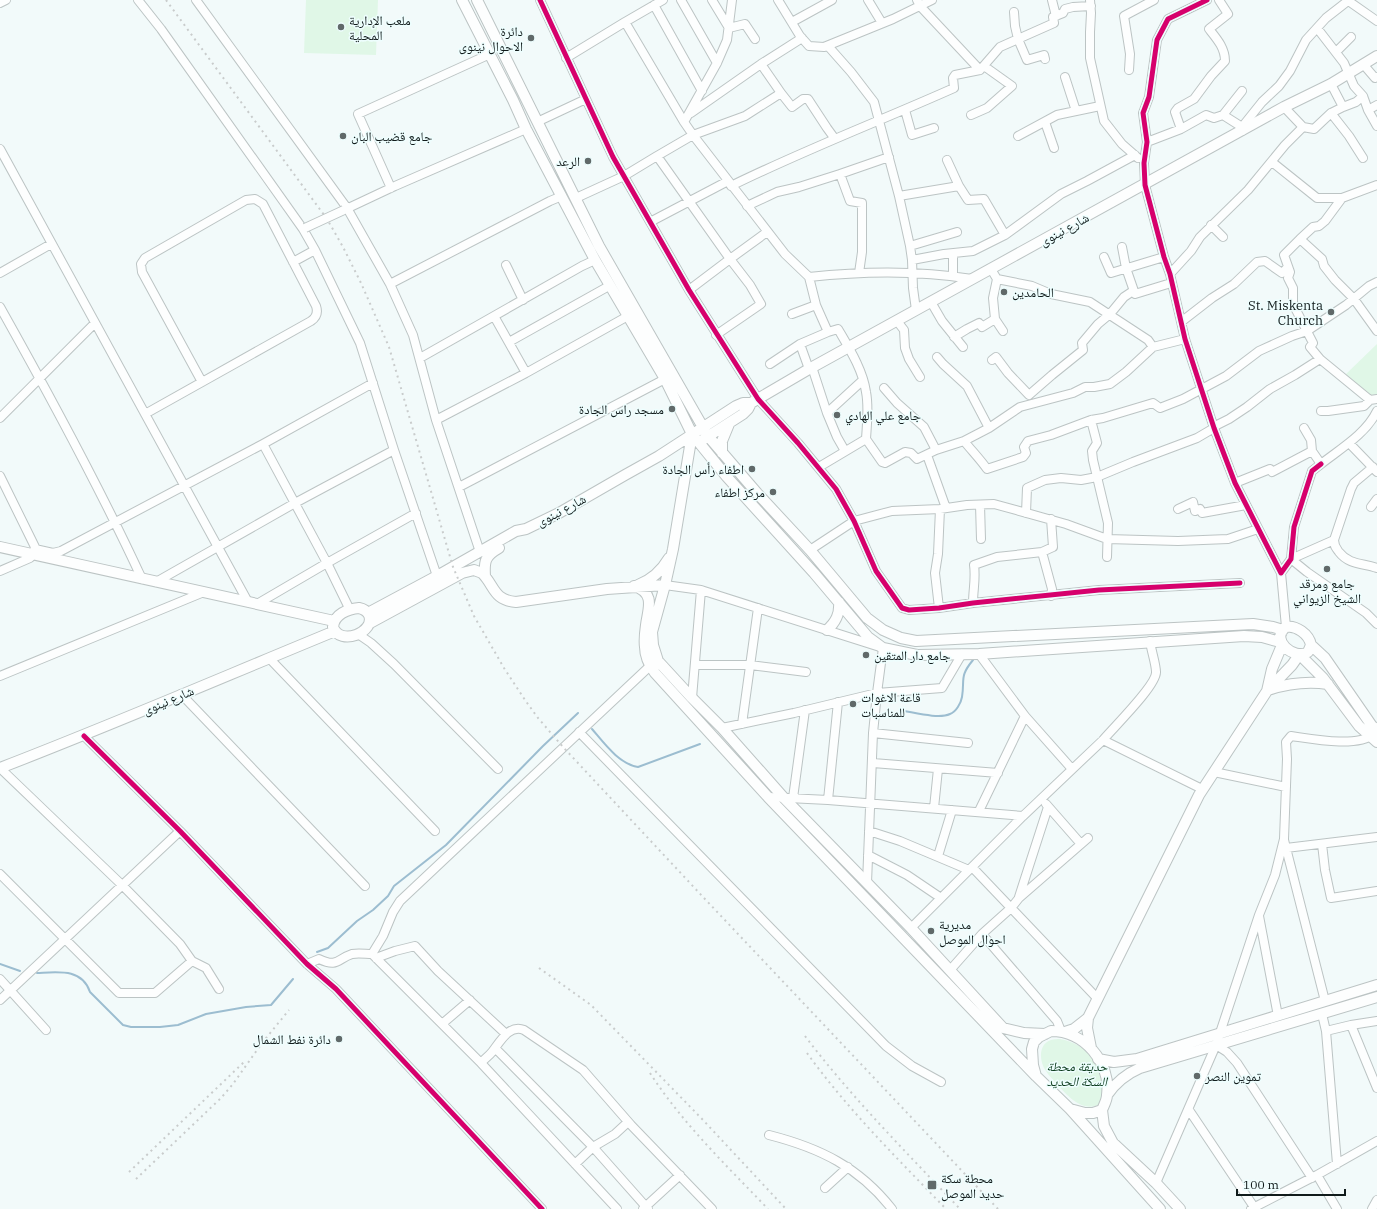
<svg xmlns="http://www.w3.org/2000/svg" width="1377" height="1209" viewBox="0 0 1377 1209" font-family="'IBM Plex Serif','Noto Naskh Arabic',serif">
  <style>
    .green { fill: #e0f7e7 }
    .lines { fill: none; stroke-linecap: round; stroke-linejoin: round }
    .stream { stroke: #9cbdd0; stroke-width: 2 }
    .minor-casing { stroke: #bcc4c4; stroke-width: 10 }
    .major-casing { stroke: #bcc4c4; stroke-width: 12 }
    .minor { stroke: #fdfefe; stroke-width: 8 }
    .major { stroke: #fdfefe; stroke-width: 10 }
    .rail { stroke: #c9cccc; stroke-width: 2; stroke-dasharray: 2 4; stroke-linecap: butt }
    .minor-bridge-casing { stroke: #bcc4c4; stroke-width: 10; stroke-linecap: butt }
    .minor-bridge { stroke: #fdfefe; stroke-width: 8 }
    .cycleway-casing { stroke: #eefefe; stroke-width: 8 }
    .cycleway { stroke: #d6006c; stroke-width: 5 }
    .poi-dot { fill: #606969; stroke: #eefefe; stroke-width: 1.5 }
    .labels { text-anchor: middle; stroke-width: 3; stroke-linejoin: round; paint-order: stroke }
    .poi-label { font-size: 13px; fill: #111b1b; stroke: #eefefe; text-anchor: start }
    .street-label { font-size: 13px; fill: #111b1b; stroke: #eefefe }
    .park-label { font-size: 13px; font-style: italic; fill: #0c3c1d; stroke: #eefefe }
  </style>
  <rect width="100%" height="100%" fill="#f2fafa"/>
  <path class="green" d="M306 0H378L376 55 304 53Z
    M1377 344V394L1374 400 1346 374Z
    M1060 1039C1092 1045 1110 1073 1100 1104 1082 1114 1066 1094 1056 1083 1053 1079 1049 1076 1046 1071 1039 1062 1038 1044 1051 1040 1054 1039 1057 1039 1060 1039Z"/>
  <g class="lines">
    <path class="stream" d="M904 711C916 713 939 719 950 714 956 712 961 703 962 697 965 679 959 677 973 660
      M592 729C604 743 619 764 638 767L700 744
      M317 952 328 948 357 921 373 910 388 896 394 886 446 845 543 746 578 713
      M0 964 20 971
      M37 973C58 972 82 968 90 992L123 1025 131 1027H160L178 1025 206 1014 246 1007 271 1005 293 979"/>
    <defs>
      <path id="minor" d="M138 0 161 29 303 229 315 250 360 343 394 450 437 576
        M196 0 347 208 390 284 413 335 436 420 480 552
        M540 0 613 157 689 290 758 399 798 443 836 489 854 521 876 571 902 608 909 610 939 608 973 603 1099 590 1240 583
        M681 0 717 63
        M712 0 729 28 745 24 755 39
        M778 0 800 36 809 46 824 47 893 19 932 0
        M868 0 882 23
        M917 0 920 6 980 70
        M1052 0 1056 16
        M1090 0 1091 13 1090 32V58L1104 121 1122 144 1138 158
        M1207 0 1168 19 1157 40 1149 97 1143 113 1147 142 1144 163 1145 185 1164 257 1170 274 1185 339 1214 428 1235 483 1281 573 1291 559 1294 527 1312 471 1321 464
        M1347 0 1377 21
        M0 3 6 0
        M654 5 702 91
        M1014 12 1015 26 1018 39 1027 60 1044 55 1045 59
        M625 22 684 122 693 135 785 254 809 277C863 271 918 270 972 279
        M792 22 832 0
        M1317 28 1344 63 1354 86 1363 96 1356 102 1343 107 1331 84
        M828 46 851 72 874 102 899 196 910 246 912 260 913 288 916 310
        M1336 52 1351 37
        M566 58 625 22 663 0
        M1363 64 1375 78 1377 77
        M1129 70 1130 54 1124 16 1154 0
        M1065 77 1076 111
        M781 93 792 107 803 99H808L827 128 835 139
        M1363 96 1368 110 1377 126
        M1343 107 1331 113 1349 136 1363 158
        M905 110 912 135 934 128
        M1368 110 1377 105
        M691 113 761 64
        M971 115 987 108 1012 86 984 66
        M1223 115 1242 127V131
        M537 122 586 99
        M684 122 717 63 727 40 732 0
        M1045 122 1054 148
        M1242 127 1262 102 1279 86 1290 71 1306 40 1326 18 1349 0
        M1303 127 1314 129 1331 113
        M1181 129 1206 115 1214 118 1223 115 1242 91
        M1018 136 1057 115 1100 106
        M1147 142 1181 129 1175 112 1178 108 1194 99 1211 76 1225 61C1225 48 1217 39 1209 29L1228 14 1219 0
        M0 149 248 602
        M657 156 693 135 745 116 781 93 761 64 802 38
        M1272 162 1317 198H1342L1325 221 1319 226 1313 227 1300 239
        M731 186C804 150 880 121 954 88L953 78 955 75 980 70 1000 47 1054 23 1053 17 1063 13 1065 9 1073 7 1091 6
        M959 186 968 200 984 199 1005 235
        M391 188 358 114 490 54
        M899 196 959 186 947 160
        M576 198 624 176 657 156 730 259 689 290
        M1342 198 1377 185
        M747 206 777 192 799 187 840 174
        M344 210 395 186 526 129
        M650 222 728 181
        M1211 225 1223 237
        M910 246 957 232
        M1122 247 1126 268 1135 294
        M1104 257 1111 273 1164 257
        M912 260 944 254 973 251 1005 235 1061 194 1087 181 1135 155
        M293 262 315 250
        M506 265 523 300
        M991 269 997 279 1032 286 1051 294 1090 302 1148 340 1153 347
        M0 273 51 244
        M859 273 862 252V203L850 201 840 174 889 157
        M1170 274 1191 251 1200 237 1248 190 1285 145 1303 127 1284 107
        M953 276V254
        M809 277 816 305 828 332 838 329C849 348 863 370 866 392 869 407 867 423 866 439L819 467
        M997 279 993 298 995 319 1003 331
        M390 284 550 201 562 196
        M931 302 942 321 963 347
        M0 307C50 396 99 486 142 579
        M792 314 816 305
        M494 316 526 373
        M897 321 904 330 905 348 909 359 920 377
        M1181 322 1212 298 1234 284 1257 262 1265 261 1282 273 1288 267
        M716 335 761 304 750 285 730 259 767 232
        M954 337 967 329 979 323 982 327 995 319
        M509 342 609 286
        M937 357 943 364 967 386 989 428
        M420 358 582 266 595 260
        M1320 359 1310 347 1313 343 1293 304V288L1288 278 1290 272 1284 255 1300 239 1322 259 1324 266 1335 280 1354 299 1377 331
        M992 360 996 357 1008 373 1029 395 1052 375 1083 350 1082 343 1098 324 1110 314 1124 297 1133 291 1135 294 1171 283
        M770 364 800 344
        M812 367 827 413 863 380
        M809 369 800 344 828 332
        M884 388 897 403 924 427 936 450
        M1321 411H1328L1364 406 1370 400
        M827 413 837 437 845 451
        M145 414 311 321C317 317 318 312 316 306L263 204 255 199 246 200 145 258 141 264 142 272 202 382
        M0 418 95 323
        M436 420 526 373 628 316
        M1091 420 1103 418 1153 403 1160 408 1183 399 1226 376 1259 351 1292 336 1307 331 1346 305 1369 286 1377 282
        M1213 427 1229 419 1247 407 1270 389 1295 375 1320 359 1370 400 1377 399
        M1304 428 1311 440 1312 451 1321 464C1340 449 1366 434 1377 411
        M866 439 882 462 885 463 905 452 911 453 917 459 936 450 964 441C972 451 980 459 987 469L1023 457 1026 453 1024 447 1028 441 1051 435 1091 420 1097 443 1092 451 1093 460 1108 523 1107 557
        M964 441 989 428 1020 407 1073 393 1085 387H1094L1110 384 1126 372 1153 347 1185 339
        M1349 443 1377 472
        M263 444 327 563 350 610
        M927 455 946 508
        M1373 467 1354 483 1351 489 1334 540C1334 546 1336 548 1339 552 1349 565 1363 563 1377 568
        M0 476 35 547 33 555 30 558 0 571
        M1235 483 1270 469 1272 472 1312 451
        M459 487 665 379
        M980 505 981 539
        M1371 507 1377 499
        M1178 509 1193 502 1195 511 1200 509 1202 513 1246 505
        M1026 513 1027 488 1045 480 1061 478 1081 480 1097 477 1133 462 1197 438 1214 428
        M1334 540 1291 559 1307 572 1366 613 1377 624
        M35 549 53 553 61 551 263 444 373 383
        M810 550 854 521 892 511 940 509 967 505 994 504 1016 510 1066 524 1107 539 1178 541 1228 539 1258 529
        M1281 573 1286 627
        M156 582 295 503 394 450
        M665 585 701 590 883 648 877 693 873 733 867 883
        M1051 596 1052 589 1042 552 1053 547 1051 519
        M973 603C973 590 976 578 974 565L997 557 1042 552
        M257 604 327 563 416 513
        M939 608 935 573 938 554 940 509
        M358 634 371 643 394 664 498 769
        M979 654 1025 716 1072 769
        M269 658 435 831
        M695 665H750L806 672
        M0 676 204 592
        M181 694 365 886
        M692 698 701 590
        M742 724 758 608
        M722 728 794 713 877 693 942 688 962 654
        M579 732 886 1046 912 1066 941 1082
        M873 733 968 743
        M84 736 180 831 307 964 336 989 542 1209
        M1103 740C1113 728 1157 685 1156 672 1156 664 1151 650 1150 641
        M873 763 998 773
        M0 768 122 885 180 944 192 961 206 968 219 989
        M1214 772 1286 787
        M768 797 828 800 1023 816
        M793 798 805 710
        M828 800 838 702
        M1046 804 1081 844
        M934 808 938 769
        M979 811 1025 716
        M869 831 900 841 969 870
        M1284 840 1325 1001
        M1322 844 1325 870 1331 898 1377 891
        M1286 848 1377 837
        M868 855 907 875 941 898
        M938 856 952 810
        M972 867 1097 998
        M0 874 119 993H155L192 961
        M1019 897 1048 807
        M1259 916 1278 1016
        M911 928 1023 816 1103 740 1202 789
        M982 934 1057 1021 1061 1031
        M372 954 481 1063 617 1209
        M376 958 395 951 415 946 438 971 506 1034
        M307 964 319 959C338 968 337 959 352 954 358 953 366 954 372 954L383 936 393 912 400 901 650 666
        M951 969 982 934 1011 908 1019 898 1088 838
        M0 979 46 1030
        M0 1000 180 831
        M1322 1014 1326 1031 1337 1164
        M442 1024 470 1000
        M1351 1025 1377 1021
        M1326 1031 1351 1025 1377 1088
        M1216 1045 1227 1052 1237 1063 1312 1178
        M495 1048 593 1147 575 1164
        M481 1063C484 1059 489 1056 492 1052 500 1042 509 1024 524 1030L583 1070 631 1125 712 1209
        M1189 1110 1254 1207
        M628 1122 615 1134 593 1147 648 1209
        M769 1135C820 1148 859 1167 892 1209
        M1317 1175 1337 1209
        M1156 1183 1216 1045 1259 915 1275 875 1284 839 1287 759 1286 742 1291 736C1312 739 1357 748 1374 734
        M825 1188 848 1167
        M643 1209 680 1175
        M1251 1209 1317 1175 1377 1141
        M1372 1209 1377 1200"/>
      <path id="major" d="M462 0 513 100 526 129 595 260 665 379 692 434 727 477 814 573 868 637 883 648 917 655 979 654 1244 636 1262 637 1280 642
        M477 0 599 246 708 436 757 493 810 550 867 618 883 630 901 638 916 641 1253 624 1273 627 1283 630
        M692 434 673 549 665 585 652 632 653 645 658 661 692 698 722 728 784 798 911 928 1003 1028 1024 1033 1045 1034
        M704 439 743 414 748 409 751 403
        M722 453V441L729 424
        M0 547 334 621
        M485 576C484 561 485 556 499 548
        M638 585C651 580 662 570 669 558
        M634 586C656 593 648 609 646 625 645 632 644 640 645 647 645 657 649 665 655 673L768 797 1036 1076
        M359 608C364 609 367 611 369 615 376 632 340 647 333 627 334 614 348 609 359 608Z
        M368 613 437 576 516 531 526 529 559 513 625 475 659 456 736 406 743 403H751L809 369 1284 107 1331 84 1377 56
        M370 623 462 573 474 570 482 573C495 586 493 600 516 602L607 589 665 585
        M1286 627C1296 625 1309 634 1311 645L1308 652C1294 661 1269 639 1286 627Z
        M827 630C836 622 840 614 839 602
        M1311 645 1325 658 1372 726 1377 729
        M1300 655 1323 678 1359 726 1377 742
        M1268 690C1289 683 1307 681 1328 684
        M1267 691 1272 669 1282 645
        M0 768C112 725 223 677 335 631
        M1051 1031C1084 1031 1111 1062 1107 1095 1107 1100 1104 1105 1102 1110L1093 1113H1085L1070 1109 1036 1076 1033 1065 1032 1049 1034 1042 1039 1037Z
        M1065 1032 1074 1029 1088 1018
        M1091 1048 1087 1028 1088 1018 1199 795 1267 691 1292 665 1299 655
        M1098 1059 1114 1062 1137 1059 1377 985
        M1107 1095C1116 1082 1126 1074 1140 1068L1377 997
        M1070 1109 1160 1209
        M1102 1110 1104 1126 1113 1143 1156 1183 1180 1209"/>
    </defs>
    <use href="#minor" class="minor-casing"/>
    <use href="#major" class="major-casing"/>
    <use href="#minor" class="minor"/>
    <use href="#major" class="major"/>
    <path class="rail" d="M166 0 327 219 343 247 361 283 389 347 453 567 474 616 504 668 525 700 538 718 563 747 704 898 998 1209
      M539 968 591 1005 703 1120 786 1209
      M805 1036C852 1098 907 1153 960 1209
      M807 1053C848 1110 898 1159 946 1209
      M650 1073C683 1124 726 1165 768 1209
      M129 1172 244 1062
      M136 1179 221 1098 233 1084 262 1043 289 1010"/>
    <defs>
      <path id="minor-bridge" d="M305 228 344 210"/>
    </defs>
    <use href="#minor-bridge" class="minor-bridge-casing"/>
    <use href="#minor-bridge" class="minor-bridge"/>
    <defs>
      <path id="cycleway" d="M540 0 613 157 689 290 758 399 798 443 836 489 854 521 876 571 902 608 909 610 939 608 973 603 1099 590 1240 583
        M1207 0 1168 19 1157 40 1149 97 1143 113 1147 142 1144 163 1145 185 1164 257 1170 274 1185 339 1214 428 1235 483 1281 573 1291 559 1294 527 1312 471 1321 464
        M84 736 180 831 307 964 336 989 542 1209"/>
    </defs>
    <use href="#cycleway" class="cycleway-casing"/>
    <use href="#cycleway" class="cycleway"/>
  </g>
  <g class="poi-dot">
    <circle cx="341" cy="27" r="4"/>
    <circle cx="531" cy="38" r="4"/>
    <circle cx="343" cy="136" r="4"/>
    <circle cx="588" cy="161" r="4"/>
    <circle cx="1004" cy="292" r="4"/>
    <circle cx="1331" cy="312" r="4"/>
    <circle cx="672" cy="409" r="4"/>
    <circle cx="837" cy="415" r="4"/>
    <circle cx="752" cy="469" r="4"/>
    <circle cx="773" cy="492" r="4"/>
    <circle cx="1327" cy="569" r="4"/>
    <circle cx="866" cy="655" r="4"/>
    <circle cx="853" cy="704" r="4"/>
    <circle cx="931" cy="931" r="4"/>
    <circle cx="339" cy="1039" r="4"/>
    <circle cx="1197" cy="1076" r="4"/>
    <rect x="927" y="1180" width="10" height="10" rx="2"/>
  </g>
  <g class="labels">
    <g class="poi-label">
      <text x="349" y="25">ملعب الإدارية<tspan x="349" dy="15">المحلية</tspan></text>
      <text x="523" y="36" text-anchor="end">دائرة<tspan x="523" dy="15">الاحوال نينوى</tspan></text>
      <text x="351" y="141">جامع قضيب البان</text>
      <text x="580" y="166" text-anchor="end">الرعد</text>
      <text x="1012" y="297">الحامدين</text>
      <text x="1323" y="310" text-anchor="end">St. Miskenta<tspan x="1323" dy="15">Church</tspan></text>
      <text x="664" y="414" text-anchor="end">مسجد راس الجادة</text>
      <text x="845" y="420">جامع علي الهادي</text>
      <text x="744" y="474" text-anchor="end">اطفاء رأس الجادة</text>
      <text x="765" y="497" text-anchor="end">مركز اطفاء</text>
      <text x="1327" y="588" text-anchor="middle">جامع ومرقد<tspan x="1327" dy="15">الشيخ الزيواني</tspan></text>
      <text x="874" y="660">جامع دار المتقين</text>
      <text x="861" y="702">قاعة الاغوات<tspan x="861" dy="15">للمناسبات</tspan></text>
      <text x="939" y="929">مديرية<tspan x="939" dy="15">احوال الموصل</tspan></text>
      <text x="331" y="1044" text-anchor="end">دائرة نفط الشمال</text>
      <text x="1205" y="1081">تموين النصر</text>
      <text x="941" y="1183">محطة سكة<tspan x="941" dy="15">حديد الموصل</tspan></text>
    </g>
    <g class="street-label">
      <text transform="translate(1064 229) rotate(-29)" y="5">شارع نينوى</text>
      <text transform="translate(561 510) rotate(-28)" y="5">شارع نينوى</text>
      <text transform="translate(168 700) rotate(-23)" y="5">شارع نينوى</text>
    </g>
    <g class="park-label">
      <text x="1077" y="1071">حديقة محطة<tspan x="1077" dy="15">السكة الحديد</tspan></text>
    </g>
  </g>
  <path d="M1237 1189v6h108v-6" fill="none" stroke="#111b1b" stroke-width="2"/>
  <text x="1243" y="1189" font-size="12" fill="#111b1b" stroke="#eefefe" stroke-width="3" paint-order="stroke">100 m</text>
</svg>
